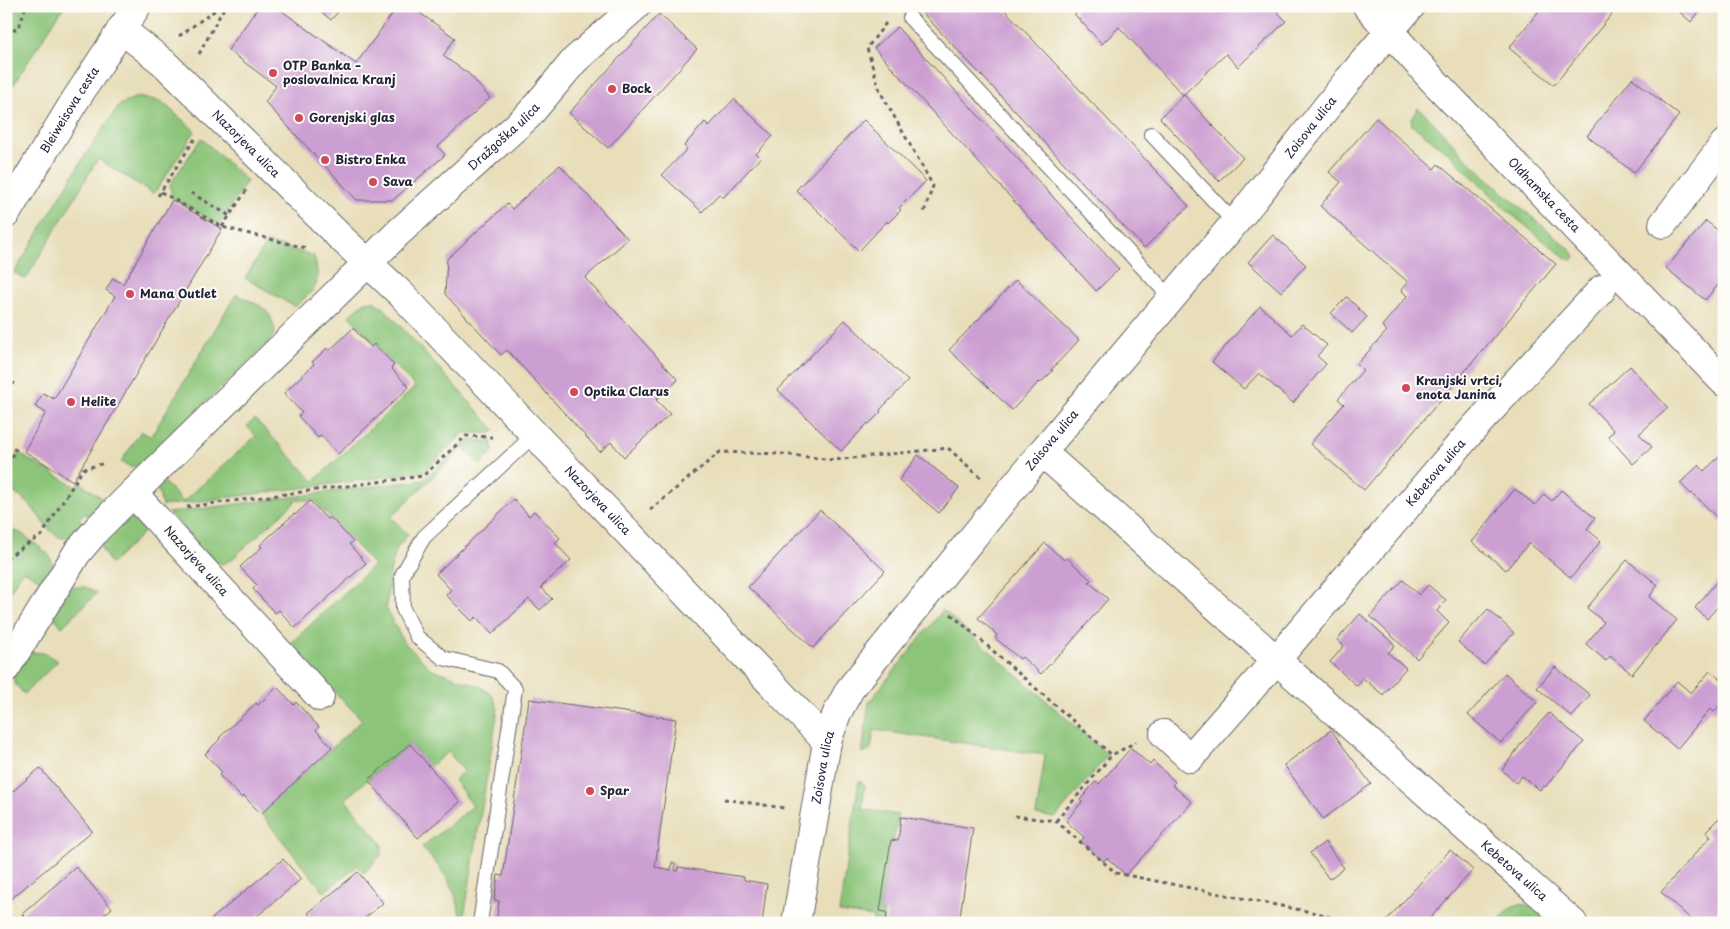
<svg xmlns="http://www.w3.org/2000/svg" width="1730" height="929" viewBox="0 0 1730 929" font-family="'Playpen Sans',sans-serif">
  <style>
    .green { fill: #8cc579; stroke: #57745a }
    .building { fill: #cc9fd2 }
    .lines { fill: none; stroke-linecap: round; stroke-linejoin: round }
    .lane-casing { stroke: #676467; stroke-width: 16 }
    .street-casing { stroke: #676467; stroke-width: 30 }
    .primary-casing { stroke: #676467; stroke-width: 30 }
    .path { stroke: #676467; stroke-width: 3; stroke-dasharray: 4 4; stroke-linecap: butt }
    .lane { stroke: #fff; stroke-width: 14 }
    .street { stroke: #fff; stroke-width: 28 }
    .primary { stroke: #fff; stroke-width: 28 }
    .poi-dot { fill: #d1495b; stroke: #fdfcf7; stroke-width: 2 }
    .labels { text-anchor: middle; stroke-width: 4; stroke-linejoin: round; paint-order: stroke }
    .poi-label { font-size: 12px; font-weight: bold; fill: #22223b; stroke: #fdfcf7; text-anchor: start }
    .street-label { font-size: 12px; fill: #22223b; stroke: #fdfcf7 }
  </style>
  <rect width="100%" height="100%" fill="#fdfcf7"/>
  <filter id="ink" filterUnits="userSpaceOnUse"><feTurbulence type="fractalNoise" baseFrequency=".02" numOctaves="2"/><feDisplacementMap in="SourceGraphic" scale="10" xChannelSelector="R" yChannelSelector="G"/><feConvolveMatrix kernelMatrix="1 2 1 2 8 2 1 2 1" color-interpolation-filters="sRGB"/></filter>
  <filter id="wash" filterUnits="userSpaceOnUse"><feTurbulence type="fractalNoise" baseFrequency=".0096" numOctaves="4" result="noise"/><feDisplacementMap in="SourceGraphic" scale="20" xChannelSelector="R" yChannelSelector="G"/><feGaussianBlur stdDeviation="1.12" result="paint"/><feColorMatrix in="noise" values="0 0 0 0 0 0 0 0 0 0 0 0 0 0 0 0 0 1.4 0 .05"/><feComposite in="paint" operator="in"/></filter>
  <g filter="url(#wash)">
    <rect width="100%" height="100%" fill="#e8deba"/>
    <path class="green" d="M6 6H64L6 96Z
      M136 97 161 101 195 131 154 194 98 159 26 279 14 273 84 157 119 105Z
      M1418 108C1439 126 1455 147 1474 166 1505 195 1538 222 1570 249L1574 254 1575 258 1572 260 1566 258 1549 245 1510 213 1447 152 1412 125 1411 119Z
      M201 138 247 181 219 225 172 197 170 185Z
      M267 242 314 256C321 287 318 286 295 307L245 278Z
      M236 294C257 305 272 306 275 333L267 344 141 464 131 467 121 462 141 431 151 437Z
      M373 301 384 308 495 430 491 433H464L423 472 162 506 157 485 165 483 183 502 256 436 247 426 255 419 314 481 415 387 349 316 365 302Z
      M467 441H491L493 451 480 465 463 448 391 517 408 534 397 548 390 572 386 608 403 641 430 668 481 687 492 695 498 709 463 923H461C457 886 445 874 422 847L473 806 454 780 464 771 448 752 429 767 410 744 345 799 382 844V854L364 873 357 866 324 892 261 814 362 720 289 645 374 565 314 500H297L231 560 222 564 215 562 168 513 423 480Z
      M18 453 76 487 80 482 103 499 89 516 84 513 79 519 84 523C81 527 77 532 73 535 56 549 39 514 29 504 23 498 14 493 6 488V473Z
      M120 518 136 520 149 527 111 564 102 550 101 536Z
      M6 530 19 532 37 545 50 556 54 570 47 584 23 570 6 598Z
      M72 587H85L97 593 62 627 55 618 53 607Z
      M943 610 1108 755 1055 818 1036 815 1045 755 874 730 871 748 868 752 862 753 869 702Z
      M31 652 44 653 58 661 24 694 15 684 12 670Z
      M859 781 864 784 865 786 862 809 898 815 894 840H891L880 911 884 912 883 923H873V917L839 912Z
      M1520 904C1533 905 1544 911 1549 923H1496L1511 907Z"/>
    <g id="blocks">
      <path class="building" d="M259 6H275L356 64 398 6H410L455 38 443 56 469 74 490 98 438 147 445 155 393 200H357L265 102 276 86 228 50Z
        M314 6H343L331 20Z
        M920 6H1001L1189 206 1144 248 918 8Z
        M1077 6H1274L1273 7 1286 21 1238 67 1226 54 1183 95 1119 27 1102 44 1075 15Z
        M1543 6H1613L1616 9 1554 85 1509 48Z
        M1673 6H1704L1691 22Z
        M659 14 697 49 608 148 569 113Z
        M897 27 1119 269 1096 291 874 48Z
        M1632 78 1679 115 1634 173 1587 136Z
        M1184 95 1243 158 1219 181 1160 118Z
        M734 99 773 136 756 154 760 158 723 198 719 194 702 212 662 175 687 149 684 146 705 122 709 126Z
        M1376 118 1434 169 1438 164 1556 264 1364 490 1310 444 1344 404 1338 399 1363 370 1357 364 1387 331 1382 326 1407 296 1401 290 1408 282 1320 206 1341 182 1329 172Z
        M864 120 926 181 899 208 901 210 888 223 887 221 859 251 796 190Z
        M560 165 628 239 585 278 678 380 656 400 670 414 624 457 611 442 600 452 507 350 501 355 445 294 447 259 507 204 512 209Z
        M172 200 222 229 73 481 24 451 46 413 35 406 43 393 54 399 115 296 106 290 113 278 123 284Z
        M1706 221 1724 235V278L1705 300 1666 268Z
        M1273 235 1306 265 1281 292 1248 262Z
        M1016 280 1079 340 1051 370 1053 371 1040 383 1039 382 1012 410 949 350Z
        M1347 297 1367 317 1352 333 1331 313Z
        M1260 306 1292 335 1302 324 1327 345 1317 356 1326 364 1293 403 1259 373 1244 389 1212 362Z
        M845 320 908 381 880 410 881 412 869 424 868 423 841 451 778 390Z
        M353 328 371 347 374 344 394 365 391 368 409 387 338 454 321 435 318 438 298 416 302 413 284 393 314 364 312 362 320 355 327 348 329 351Z
        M1630 366 1668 408 1639 434 1652 447 1633 464 1608 436 1614 431 1589 404Z
        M1724 452V525L1693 493 1691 494 1680 483 1699 465 1704 471Z
        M918 455 959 488 939 513 899 480Z
        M1515 489 1535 505 1544 494 1552 501 1561 490 1595 518 1587 529 1601 541 1571 578 1529 543 1506 570 1472 542Z
        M514 499 529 516 534 511 560 538 555 543 571 560 541 587 552 599 540 610 529 599 492 634 476 617 472 621 446 595 451 590 436 574Z
        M310 501 327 519 330 517 353 542 349 544 366 563 295 628 279 610 275 613 253 589 257 585 240 567 262 547 260 545 294 514 295 515Z
        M820 510 885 571 813 648 748 587Z
        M1045 543 1064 560 1067 558 1091 580 1089 582 1108 599 1060 655 1059 654 1041 674 1022 657 1020 659 995 638 997 635 978 618Z
        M1627 560 1658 585 1649 597 1677 620 1632 674 1610 656 1606 661 1586 644 1604 622 1587 608Z
        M1403 580 1419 595 1428 585 1446 600 1437 611 1449 623 1417 659 1370 616Z
        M1717 581 1724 587V599L1707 619 1695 608Z
        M1488 609 1514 633 1484 665 1458 642Z
        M1360 614 1395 645 1388 653 1406 668 1383 695 1363 678 1357 686 1330 662 1344 646 1337 640Z
        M1555 667 1590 695 1572 717 1537 688Z
        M1710 671 1724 682V700L1714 712 1710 709 1677 749 1644 721 1677 681 1691 693Z
        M1505 673 1537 702 1501 743 1468 715Z
        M277 687 294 705 296 702 319 727 316 730 332 747 261 814 244 796 242 798 219 775 222 772 205 754 220 739 219 738 256 703 258 705Z
        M529 699 676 719 655 867 671 870 672 862 675 863V870L677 871 678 867 744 877V880L767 884 762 923H496L499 901 494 900 498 875 503 876Z
        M1549 713 1584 742 1545 787 1543 786 1540 790 1522 776 1516 783 1502 770 1524 740Z
        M1331 730 1371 784 1323 819 1284 765Z
        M410 744 460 802 418 838 368 780Z
        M1131 748 1150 765 1153 761 1175 782 1172 785 1192 802 1126 875 1107 858 1103 861 1081 841 1084 837 1066 821 1082 802 1080 800 1095 782 1099 784Z
        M40 768 92 831 6 903V797Z
        M901 817 973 828 959 923H886L887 912 880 911 891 840 898 841Z
        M1718 819 1722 823 1724 821V923H1695L1661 892 1711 836 1706 831Z
        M1325 842 1344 868 1329 879 1310 853Z
        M1450 850 1473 870 1426 923H1384Z
        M283 859 301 879 249 923H207Z
        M76 867 112 908 103 916 105 919 100 923H30L22 914Z
        M358 872 383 903 359 923H316L308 913Z
        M1326 916 1334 923H1310L1315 917 1320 922Z"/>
    </g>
  </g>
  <g filter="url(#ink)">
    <use href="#blocks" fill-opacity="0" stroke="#676467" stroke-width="1"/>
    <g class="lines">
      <defs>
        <path id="lane" d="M910 18 1171 298
          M1151 134 1235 223
          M480 923 515 689 498 671 443 658 417 637 403 609 402 575 424 537 535 434"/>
        <g id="street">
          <path id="s1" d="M121 29 164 63 339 236 402 295 827 742"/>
          <path id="s2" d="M6 214 74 102 137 6"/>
          <path d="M1663 224 1724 144"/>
          <path id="s3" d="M1042 452 1573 923"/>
          <path d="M6 668 77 553 98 528 133 493"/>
          <path id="s4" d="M320 697 133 493 399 232 528 116 575 60 636 6"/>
          <path id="s5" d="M1164 734 1190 758 1276 660 1474 428 1602 289"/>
          <path id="s6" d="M796 923 827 742 837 713 850 689 1042 452 1243 213 1349 79 1411 6"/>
        </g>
        <g id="primary">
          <path id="s7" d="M1367 6 1430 77 1724 382"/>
        </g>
      </defs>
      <use href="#lane" class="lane-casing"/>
      <use href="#street" class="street-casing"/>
      <use href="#primary" class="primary-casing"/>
      <path class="path" d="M886 23 867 48 880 91 933 186 924 212
        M6 35 19 27 26 6
        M179 36 221 6
        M199 54 225 6
        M6 116 9 118
        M161 192 222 227 306 248
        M191 193 230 216
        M158 196 196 137
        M222 227 248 188
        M6 379 15 384
        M6 445 16 450 6 466
        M187 507 423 476 466 436 492 437
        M650 510 720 452 782 454 834 460 948 448 982 479
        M6 558 42 535 83 469 105 463
        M951 614 1112 755 1136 742
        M724 799 784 808
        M1015 816 1056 821 1116 873 1326 915 1337 923
        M1056 821 1112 755"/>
      <use href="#lane" class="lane"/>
      <use href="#street" class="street"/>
      <use href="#primary" class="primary"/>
    </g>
  </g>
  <g class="poi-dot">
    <circle cx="273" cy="73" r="5"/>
    <circle cx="612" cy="89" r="5"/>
    <circle cx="299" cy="118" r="5"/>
    <circle cx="325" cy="160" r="5"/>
    <circle cx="373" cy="182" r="5"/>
    <circle cx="130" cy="294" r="5"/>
    <circle cx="1406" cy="388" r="5"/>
    <circle cx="574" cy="392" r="5"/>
    <circle cx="71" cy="402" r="5"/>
    <circle cx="590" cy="791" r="5"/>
  </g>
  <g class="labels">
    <g class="poi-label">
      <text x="283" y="70">OTP Banka –<tspan x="283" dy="14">poslovalnica Kranj</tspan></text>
      <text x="622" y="93">Bock</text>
      <text x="309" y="122">Gorenjski glas</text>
      <text x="335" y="164">Bistro Enka</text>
      <text x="383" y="186">Sava</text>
      <text x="140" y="298">Mana Outlet</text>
      <text x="1416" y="385">Kranjski vrtci,<tspan x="1416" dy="14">enota Janina</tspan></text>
      <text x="584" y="396">Optika Clarus</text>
      <text x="81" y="406">Helite</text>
      <text x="600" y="795">Spar</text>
    </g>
    <g class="street-label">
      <text dy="4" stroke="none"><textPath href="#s2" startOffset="122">Bleiweisova cesta</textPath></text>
      <text dy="4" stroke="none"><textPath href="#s6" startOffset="968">Zoisova ulica</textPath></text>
      <text dy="4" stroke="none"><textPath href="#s4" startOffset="791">Dražgoška ulica</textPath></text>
      <text dy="4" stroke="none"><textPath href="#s1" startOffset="170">Nazorjeva ulica</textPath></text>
      <text dy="4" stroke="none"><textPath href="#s7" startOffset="259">Oldhamska cesta</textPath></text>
      <text dy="4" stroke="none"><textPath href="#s6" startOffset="562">Zoisova ulica</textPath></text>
      <text dy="4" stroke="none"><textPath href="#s5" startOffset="412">Kebetova ulica</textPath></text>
      <text dy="4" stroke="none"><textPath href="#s1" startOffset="671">Nazorjeva ulica</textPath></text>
      <text transform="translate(196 561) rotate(48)" y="4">Nazorjeva ulica</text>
      <text dy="4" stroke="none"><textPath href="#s6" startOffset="158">Zoisova ulica</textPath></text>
      <text dy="4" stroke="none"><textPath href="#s3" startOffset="631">Kebetova ulica</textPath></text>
    </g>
  </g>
  <rect width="1730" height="929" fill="none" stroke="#fdfcf7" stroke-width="25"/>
</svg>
